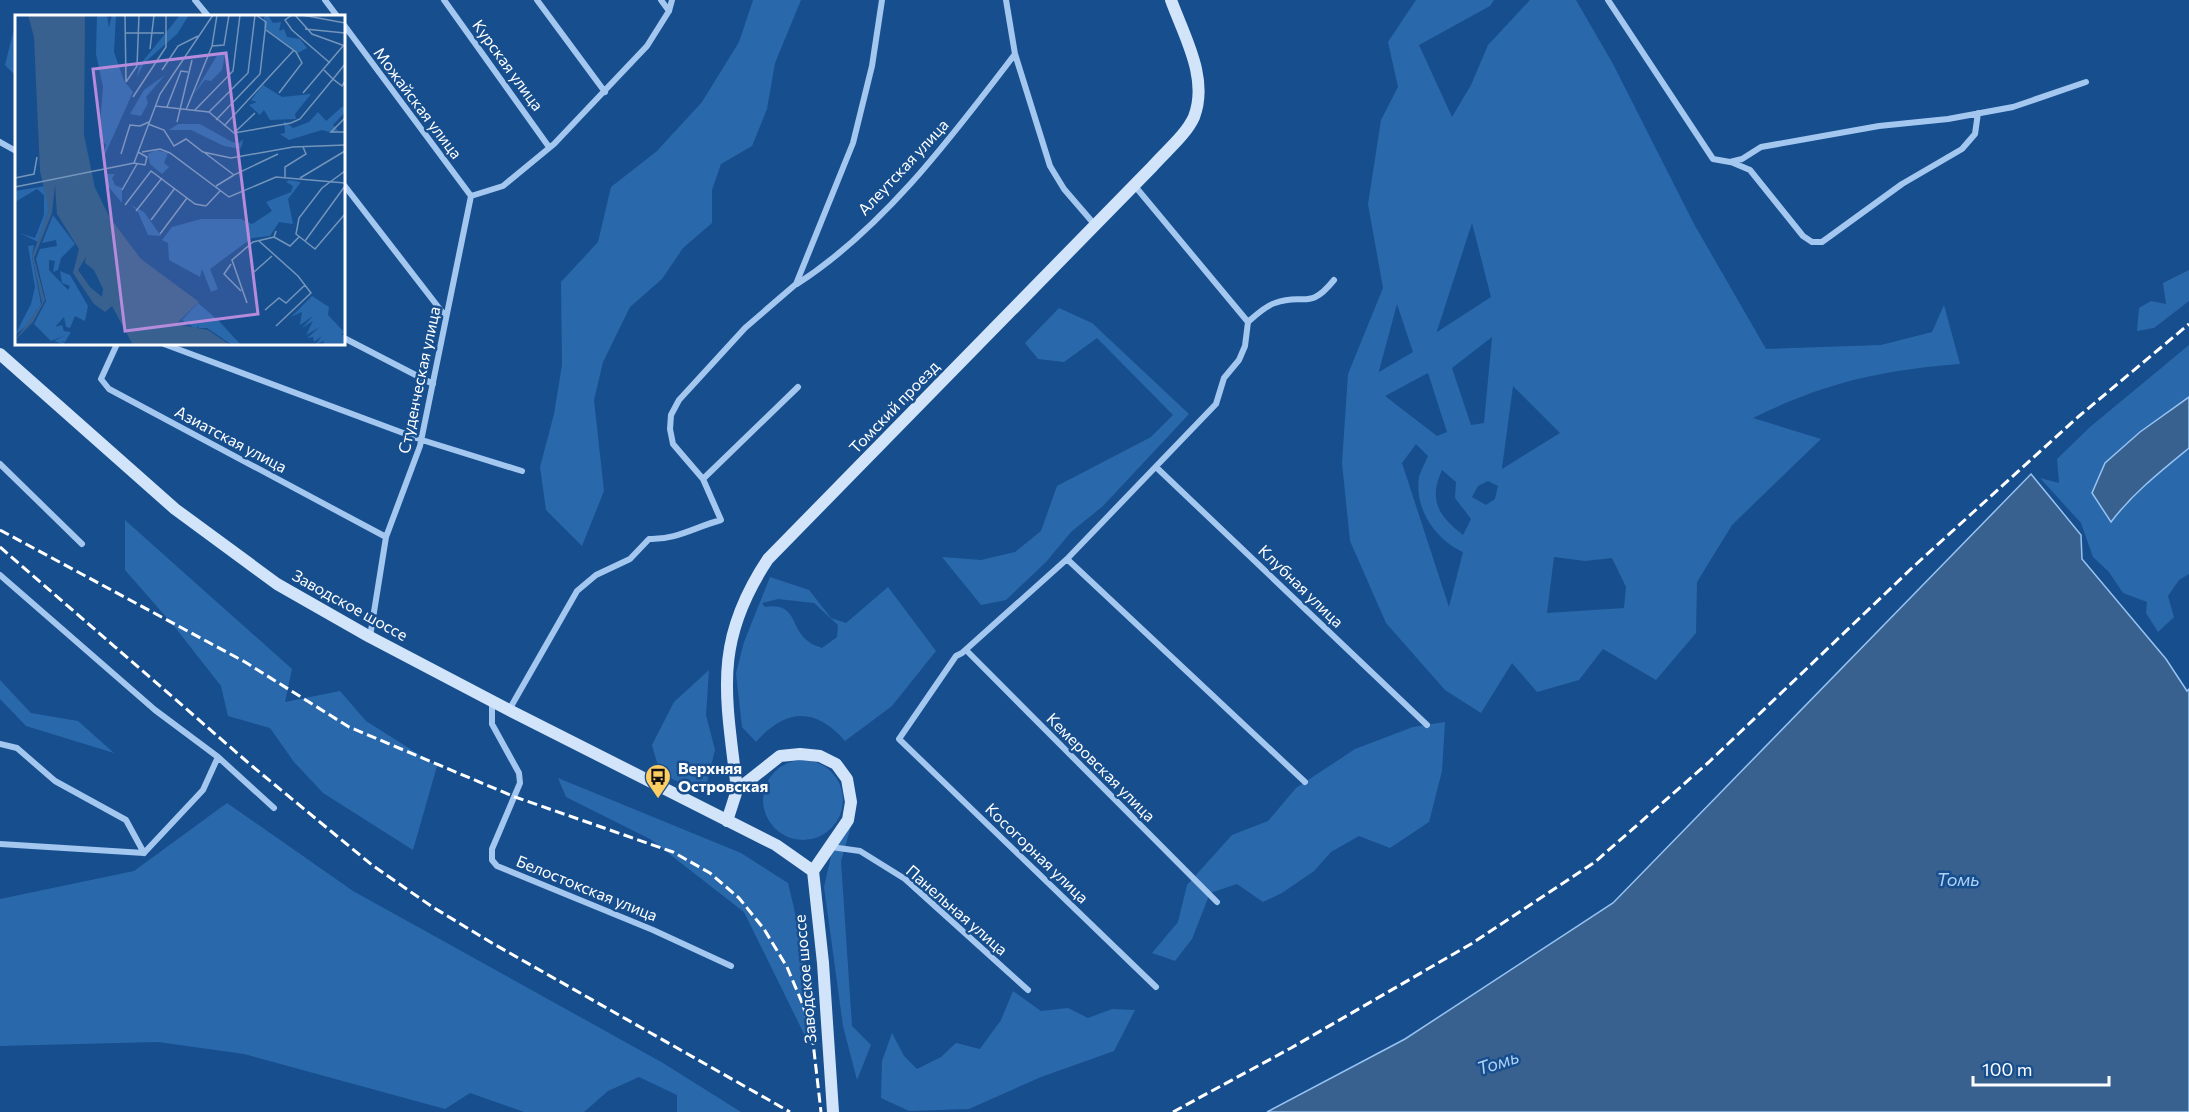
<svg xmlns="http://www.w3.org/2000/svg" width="2189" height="1112" viewBox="0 0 2189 1112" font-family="Commissioner,sans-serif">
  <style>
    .green { fill: #2a68ac; fill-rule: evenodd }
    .water { fill: #39618f; stroke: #96c3f2; stroke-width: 1.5 }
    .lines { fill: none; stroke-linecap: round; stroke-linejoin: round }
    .street { stroke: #a3c7ef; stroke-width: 6 }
    .secondary { stroke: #d1e4fa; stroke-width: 12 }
    .rail { stroke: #fff; stroke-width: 3; stroke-dasharray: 10 4.5; stroke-linecap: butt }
    .labels { text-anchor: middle; stroke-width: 5; stroke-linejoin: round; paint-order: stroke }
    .street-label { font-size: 16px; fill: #fff; stroke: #174e8e }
    .poi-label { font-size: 16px; font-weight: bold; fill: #fff; stroke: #174e8e; text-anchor: start }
    .water-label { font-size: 18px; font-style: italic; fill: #afd1f6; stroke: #174e8e }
    .inset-road { fill: none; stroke: #7495bb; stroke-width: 1.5 }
    .view { fill: #b68bdc; fill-opacity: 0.15; stroke: #b68bdc; stroke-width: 3 }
    .inset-edge { fill: none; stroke: #fff; stroke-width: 3 }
  </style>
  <rect width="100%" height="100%" fill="#174e8e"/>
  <path class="green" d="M753 0H801L775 63 767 109 752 146 721 164 712 190V223L683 248 662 279 630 307 603 362 594 400 604 491 582 546 546 510 540 467 554 414 562 365 561 282 598 242 611 187 657 151 702 102 739 42Z
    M1416 0H1494L1490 6 1419 45 1452 117 1471 85 1488 45 1530 0H1576L1613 64 1694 224 1766 349 1881 345 1932 332 1944 305 1960 364C1881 370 1824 383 1753 418L1821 439 1732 525 1697 582 1696 633 1656 680 1603 649 1579 680 1537 692 1512 663 1481 713 1445 690 1386 623 1350 541 1342 463 1348 374 1383 288 1368 204 1381 120 1398 87 1388 42ZM1472 223 1491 297 1437 332V331ZM1397 304 1413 352 1379 372V371ZM1492 337 1484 423 1471 425 1452 368ZM1428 373 1447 432 1437 436 1385 396ZM1513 386 1560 433 1502 469V468ZM1416 444 1428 456C1425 463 1421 470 1419 477 1414 509 1436 540 1463 552L1449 607 1402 463ZM1442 470 1456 482 1455 498 1471 519 1463 535C1439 516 1428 501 1442 470ZM1488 481 1498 486 1495 499 1486 505 1472 497 1478 486ZM1554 557 1585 561 1612 558 1626 587 1624 608 1547 613Z
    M16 21V76L5 65Z
    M2189 270V301L2154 328 2137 331 2139 308 2151 301 2166 304 2163 283Z
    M1059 308 1092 323 1189 414 1103 506 1071 532 1046 562 1006 600 981 605 942 557 981 560 1015 552 1041 531 1057 486 1151 437 1173 415 1097 338 1064 362 1038 359 1025 343Z
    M2189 345V397L2140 432 2105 463 2111 522C2133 493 2161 471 2189 448V574L2179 580 2168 596 2174 617 2158 632 2146 613 2147 602 2123 593 2109 572 2093 557 2081 523 2040 478 2059 483 2057 459 2090 427Z
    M125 520 292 669 285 702 340 691 366 721 437 766 413 850 323 793 294 762 270 728 228 716 221 686 174 626 125 570Z
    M770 577 809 590 831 618 846 623 888 587 936 651 892 706 845 741C815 706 785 709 756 742L742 727 736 673 744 642ZM778 599 814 603 838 625 837 637 822 648C818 646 812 645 809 642 789 628 798 602 765 607L762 603Z
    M709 670 706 715 715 750 707 782 685 785 660 773 652 745 674 702Z
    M0 680 31 713 78 721 114 753 26 726 0 699Z
    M1445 722 1442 771 1429 822 1390 848 1359 836 1331 852 1314 871 1282 893 1263 902 1237 884 1210 893 1192 939 1175 961 1152 953 1178 922 1187 885 1232 835 1268 821 1296 788 1355 749 1413 727Z
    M763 800a40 40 0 1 1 80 0a40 40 0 1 1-80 0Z
    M558 778 741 853 788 883C802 939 809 985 808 1042L744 912 650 839 566 797Z
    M227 803 353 891 663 1063 741 1112H677V1095L639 1077 608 1091 584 1112H524L470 1093 445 1109 244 1054 158 1042 0 1046V899L134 871Z
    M854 816 841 861 852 1026 871 1045 857 1080 843 1026 824 887 834 843Z
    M1013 991 1041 1011 1068 1008 1088 1018 1112 1009 1135 1010 1114 1051 1041 1077 969 1109 909 1111 881 1098 882 1061 892 1033 904 1056 917 1069 941 1057 956 1043 980 1049 1001 1020Z"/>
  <path class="water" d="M2189 397V448C2161 471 2133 493 2111 522L2092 493 2105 463 2140 432Z
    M2031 474 2081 535 2082 559 2166 659 2187 691 2189 689V1112H1267L1405 1039 1613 903Z"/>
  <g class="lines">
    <path class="street" d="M195 0 208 16
      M325 0 337 16
      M444 0 549 147
      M537 0 605 92
      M661 0 669 11
      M1608 0 1713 159 1730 162 1742 159 1761 147 1879 126 1948 119 2013 107 2086 82
      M344 25 471 196
      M1015 54 1050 166 1064 189 1095 225
      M0 142 16 151
      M1731 162 1750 170 1803 236 1812 242H1822L1902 184 1962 149 1975 134 1978 113
      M344 185 446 317
      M1134 185 1248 322
      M471 196 503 186 554 144 647 46 669 11 672 0
      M797 284C884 228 953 135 1015 54L1006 0
      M1248 322C1256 315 1265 306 1275 303 1305 292 1308 312 1334 280
      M344 338 433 384
      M117 344 101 379 109 389 386 537
      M164 344 422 440 522 471
      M0 464 82 544
      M1156 467 1427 725
      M703 479 798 387
      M1067 559 1305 782
      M0 575 155 710 218 757 274 808
      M370 637 386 537 420 446 471 196
      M966 650 1217 902
      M492 701V724L519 773 520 783 492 849V860L497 866 653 930 731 966
      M509 710 577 591 596 575 630 559 649 539C676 540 695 527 721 520L703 479 673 444 670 429 671 415 679 400 745 328 796 284 853 143 872 66 882 0
      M0 744 17 748 55 781 126 820 144 853
      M0 844 144 853
      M831 847 860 851 905 879 1028 990
      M144 853 203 790 218 757
      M1156 987 899 739 956 656 962 653 1067 559 1216 404 1224 378 1239 360 1245 346 1248 322"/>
    <path class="secondary" d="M0 354 175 509 277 584 370 637 509 710 776 845 813 871
      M737 790C726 695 712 643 768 559L1152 167C1165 152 1186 135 1194 117 1209 78 1184 36 1171 0
      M727 821 737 790 780 756 800 754 820 756 836 764 847 779 851 802 848 820 813 871 823 963 833 1112"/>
    <path class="rail" d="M0 530 245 662 349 727 515 797 673 852 710 873 739 898 764 929 787 967 803 1005 813 1042 821 1112
      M0 547 252 766 372 865 431 906 492 943 790 1112
      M1173 1112 1291 1048 1471 944 1595 862 1709 762 1913 567 2078 417 2189 324"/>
  </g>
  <defs>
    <symbol id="bus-pin" viewBox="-11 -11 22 30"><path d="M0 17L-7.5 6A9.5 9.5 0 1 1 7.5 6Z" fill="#ffcd61" stroke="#174e8e"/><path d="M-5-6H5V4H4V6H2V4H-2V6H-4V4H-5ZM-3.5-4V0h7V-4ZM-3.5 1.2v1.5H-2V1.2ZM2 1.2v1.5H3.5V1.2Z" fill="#111"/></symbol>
  </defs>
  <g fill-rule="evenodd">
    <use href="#bus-pin" x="643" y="762" width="30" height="40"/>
  </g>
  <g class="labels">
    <g class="street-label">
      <text transform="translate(508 65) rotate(54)" y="6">Курская улица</text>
      <text transform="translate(418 103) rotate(53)" y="6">Можайская улица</text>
      <text transform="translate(903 167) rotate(-47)" y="6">Алеутская улица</text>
      <text transform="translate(419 380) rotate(-78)" y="6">Студенческая улица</text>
      <text transform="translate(894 407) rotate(-46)" y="6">Томский проезд</text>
      <text transform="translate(231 439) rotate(28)" y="6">Азиатская улица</text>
      <text transform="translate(1301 586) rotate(44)" y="6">Клубная улица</text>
      <text transform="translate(350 605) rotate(29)" y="6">Заводское шоссе</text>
      <text transform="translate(1101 767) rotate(45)" y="6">Кемеровская улица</text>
      <text transform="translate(1037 853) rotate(44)" y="6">Косогорная улица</text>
      <text transform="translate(587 888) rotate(22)" y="6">Белостокская улица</text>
      <text transform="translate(957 910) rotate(41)" y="6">Панельная улица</text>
      <text transform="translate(805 979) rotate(-95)" y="6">Заводское шоссе</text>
    </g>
    <g class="poi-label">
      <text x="678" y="774">Верхняя<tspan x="678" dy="18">Островская</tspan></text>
    </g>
    <g class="water-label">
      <text x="1958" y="886">Томь</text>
      <text transform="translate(1498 1063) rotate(-18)" y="6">Томь</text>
    </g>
  </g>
  <g transform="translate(15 15)">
    <rect width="330" height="330" fill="#174e8e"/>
    <path d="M82 0H92L94 13 97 0H101L99 37 109 66 118 77 87 146 91 130 84 122 88 72 81 39ZM165 0H174L162 19 129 48 122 62 124 51ZM253 0 258 8 266 7 264 16 269 14 272 22 285 24 292 33 283 38 249 13V2ZM203 39 210 40 207 55 196 66 190 65 178 80ZM150 60 131 82 133 88 126 101 115 99 129 75ZM248 70 267 82 296 79 280 99 281 104 255 105 249 95 245 100 234 90 242 87 236 85ZM328 91 330 97 318 110 323 116 318 118 307 115 274 125 265 119 270 118 269 106 278 113 294 107 303 97 311 106ZM163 109H185L217 127 224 128 228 124 227 130 225 134 209 131 176 115H154ZM141 135 153 138 149 148 154 152 147 159 135 149 133 139ZM92 159H100L97 163 100 170 107 173V188L92 170ZM274 165 286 167 273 184 278 209 264 207 255 221 237 223 195 254 203 274 196 277 187 254 185 262 154 245 153 228 147 225 157 212 186 204H226L237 209 257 196 251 187 276 177 278 171 271 167ZM30 171 34 195 23 227 5 218 20 223 29 200V180L22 174 0 187V176ZM114 189 129 197 146 221 133 220 122 195ZM38 200 60 229 46 243 43 255 38 257 40 246 34 245V255L53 275 55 271 47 268 45 256 55 260 73 291 70 306 60 301 55 313 51 312 49 302 40 312 47 310 49 316 56 317 50 327 47 326 51 330 39 326 51 320 36 326 19 309 31 286 21 244 25 234 42 231 41 225 27 228ZM19 230 17 241 26 289 11 311 0 320 16 289 20 272 13 231ZM297 281 314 292 313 300 329 317 326 320H330V330H308L309 326 300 330 307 321 299 327 298 322 292 323 305 312 291 320 298 306 287 313 298 301 285 310 287 297 276 302ZM183 288 204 306 226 330H217L192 313H183L184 310 181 314 167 305Z" fill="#2a68ac"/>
    <path d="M13 0H70L69 120 80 173 95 203 126 244 184 287 161 309 193 315 215 330H118L97 291 90 297 79 289 58 258 64 234 42 199 40 170 37 198 19 243 30 285 18 307 0 325 27 288 17 241 34 195 25 156 19 22ZM71 242 70 248 79 255 88 274 87 282 75 272 63 255Z" fill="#39618f" fill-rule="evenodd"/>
    <path class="inset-road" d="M110 0 111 67M277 0 270 5 277 15 315 48M280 0 297 19 330 31M287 0 330 8M290 14 330 18M251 15 281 37 287 48 264 78M110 18H149M197 31 209 30 214 0M135 34 139 0M330 49 318 64 327 71 330 66M147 55 163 31 183 21M111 67 122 51 124 0M288 78 328 31M118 82 151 32V0M140 91 194 97M152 92 166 56 173 57M171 95 197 31 202 0M179 96 218 56 225 0M194 97 219 118 276 108 285 104 318 64 309 55M194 97 233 58 240 0M330 103 316 117H330M201 105 245 59 251 7 241 0M162 107 177 45M133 109 149 115 159 131 171 124 188 137 216 143 278 132 330 130M209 111 279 35M220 117 240 98M127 137 145 134 155 138 214 182 261 162 330 168M190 138 219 160 263 139M106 139 115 110 125 111 134 107M119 148 145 79 198 0M330 156 307 173 284 203 281 219 300 234 330 199M270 162V152L291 139 288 132M0 163 19 159 22 142M285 163 330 136M201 171 219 160M0 172 119 148 130 150 132 142 123 137M107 175 122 149M110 190 136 156 180 189 191 191M191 191 205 176M121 196 147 163M136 205 160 173M145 219 172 183M259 222 275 231 284 222M244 226 283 261 296 278 261 311M290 226 330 171M216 249 209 259 226 276M239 257 257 241M232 288 217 245 238 227 259 222 261 216M250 295 264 283 271 288 290 270"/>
    <path class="view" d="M211 38 243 299 110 316 78 54Z"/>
    <rect width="330" height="330" class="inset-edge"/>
  </g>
  <path d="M1973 1076v9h136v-9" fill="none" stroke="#ffffff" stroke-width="3"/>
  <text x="1982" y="1076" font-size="18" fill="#ffffff" stroke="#174e8e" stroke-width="4.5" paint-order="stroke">100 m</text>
</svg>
